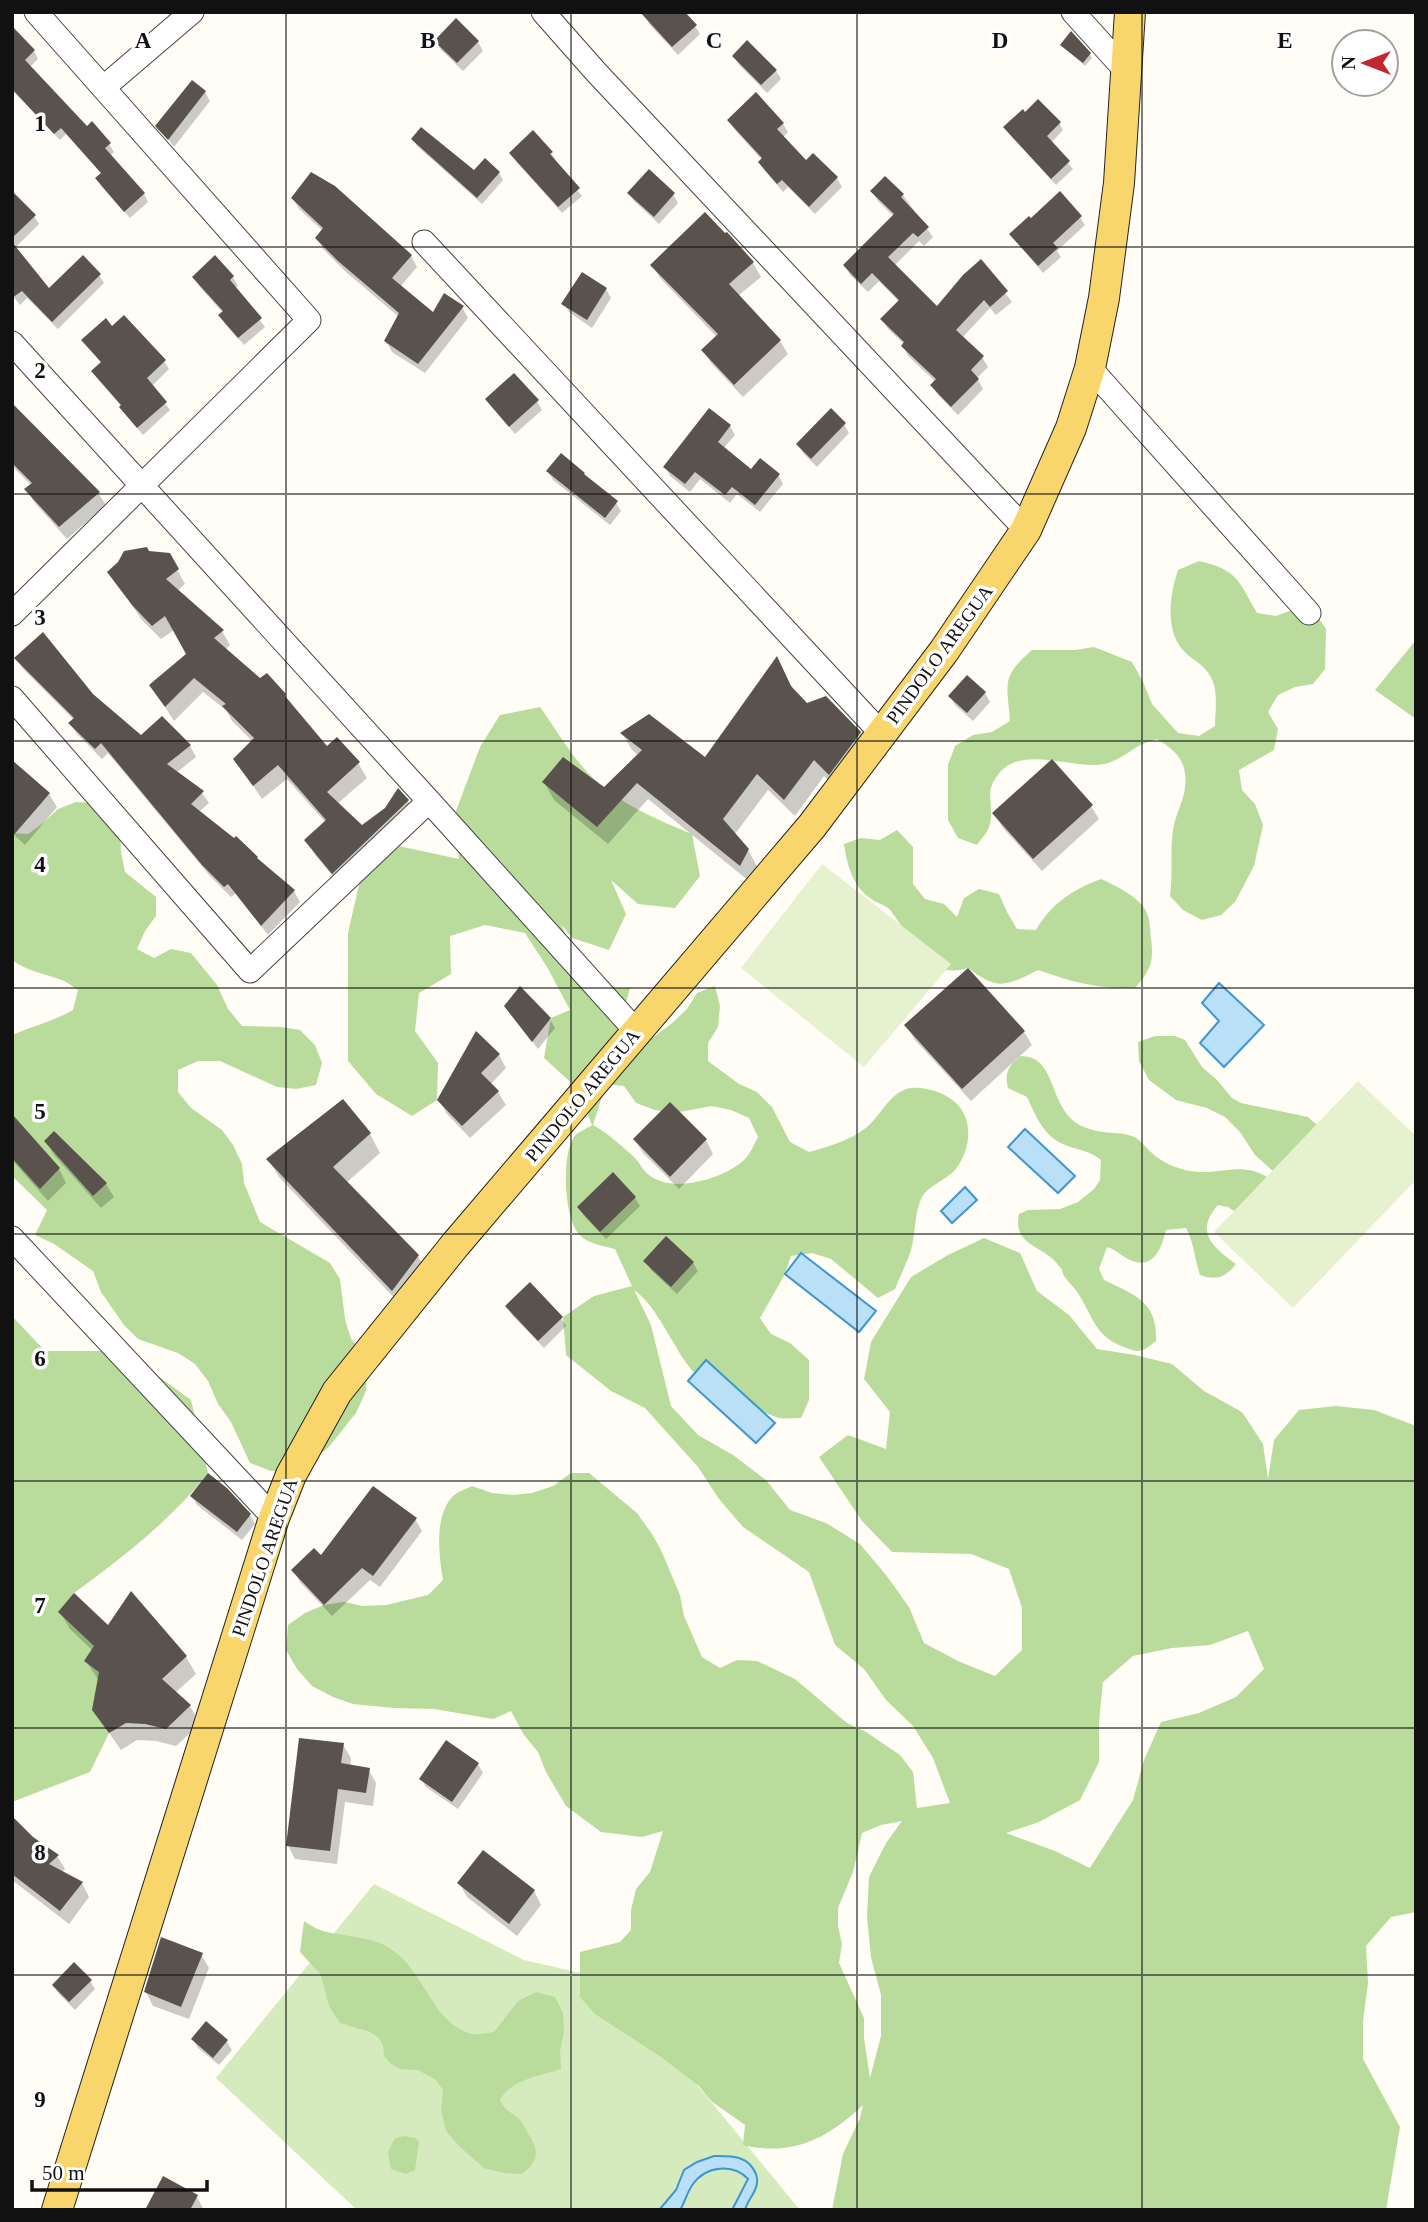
<svg xmlns="http://www.w3.org/2000/svg" width="1428" height="2222" viewBox="0 0 1428 2222" font-family="Georgia,serif">
  <style>
    .green { fill: #d5ebbd }
    .forest { fill: #b9dc9c; fill-rule: evenodd }
    .pitch { fill: #e6f2cf }
    .water { fill: #b9e0f7; stroke: #3f96cf; stroke-width: 2 }
    .shadow { fill: #0003 }
    .building { fill: #5a524d }
    .lines { fill: none; stroke-linecap: round; stroke-linejoin: round }
    .minor-casing { stroke: #444; stroke-width: 25 }
    .major-casing { stroke: #222; stroke-width: 32 }
    .minor { stroke: #fff; stroke-width: 23 }
    .major { stroke: #f9d66b; stroke-width: 30 }
    .grid { fill: none; stroke: #111; stroke-width: 2; stroke-opacity: 0.55 }
    .labels { text-anchor: middle; stroke-width: 7; stroke-linejoin: round; paint-order: stroke }
    .street-label { font-size: 19px; fill: #111; stroke: #fff }
    .grid-label { font-size: 23px; text-anchor: middle; font-weight: bold; fill: #111; stroke: #fff; stroke-width: 7; stroke-linejoin: round; paint-order: stroke }
  </style>
  <rect width="100%" height="100%" fill="#fffdf5"/>
  <path class="green" d="M374 1884 524 1960 611 1980 800 2210H357L216 2078Z"/>
  <path class="forest" d="M1199 561C1238 570 1238 580 1257 613L1276 616 1295 609 1315 613 1326 629 1325 669 1313 684 1295 687 1278 695 1268 712 1278 729 1274 750 1239 770 1242 790 1255 804 1263 825 1254 866 1235 902 1221 915 1202 920 1183 910 1170 896C1173 874 1170 851 1173 830 1175 815 1184 801 1185 787 1188 763 1177 751 1157 739 1151 741 1143 743 1137 747 1127 753 1116 762 1104 764 1072 770 1020 743 997 776 983 794 996 808 989 827 987 833 981 839 977 845L958 838 948 820V765L955 746 973 735 992 732 1010 721C1007 682 1001 677 1032 650H1075L1094 647 1132 662 1143 682 1152 704 1178 733 1199 736 1215 726C1215 712 1218 695 1213 682 1208 668 1199 664 1188 655 1164 636 1169 597 1178 570Z
    M1416 640V719L1375 690Z
    M540 707C556 729 570 754 589 774 617 803 656 819 692 834L700 876 675 908 638 904 611 880 626 914 609 950 572 938 561 924 591 989 630 988 620 1025 638 1049 671 1024 687 1009 697 993 715 986 720 1006 718 1027 708 1043V1061L739 1084 757 1092 772 1107 790 1142 809 1152C828 1147 847 1141 863 1130 880 1119 889 1091 911 1088 925 1086 946 1093 956 1103 974 1120 971 1151 955 1170 946 1180 928 1186 922 1197 914 1213 916 1232 911 1250 907 1263 900 1276 895 1289L878 1298 831 1259 812 1253 791 1256 785 1274 760 1318 771 1334 790 1343 809 1360V1400L801 1418C794 1418 786 1419 779 1418 757 1411 703 1386 690 1368 672 1345 657 1306 634 1290L651 1325 671 1406 698 1435 733 1455 766 1480 790 1510 826 1523 860 1544 886 1575 909 1607 924 1643 958 1661 995 1676 1022 1650V1608L1009 1569 971 1554 892 1552 862 1521 819 1457 848 1435 886 1449 890 1412 864 1379 871 1342 911 1277 948 1255 984 1238 1020 1253 1037 1291 1069 1315 1097 1349 1135 1355 1172 1364 1204 1391 1242 1412 1263 1444 1268 1479 1274 1440 1299 1410 1336 1406 1374 1410 1416 1426V1912L1391 1917 1366 1946 1368 1983 1363 2021V2059L1400 2127 1386 2210H832L843 2154 860 2118 863 2105C828 2138 793 2157 743 2145L745 2125 711 2101 699 2086 661 2057 595 2014 580 1997V1952L620 1942 631 1930V1910L636 1889 650 1872 663 1831 642 1837 601 1832 566 1806 546 1772 538 1752 524 1735 511 1711 493 1719 434 1709 394 1708 353 1704 333 1697 312 1686 297 1669 286 1650 288 1625 305 1613 324 1605 344 1602 363 1606 386 1605 428 1595 443 1580C439 1555 434 1518 452 1497 457 1492 466 1489 472 1486L492 1493 513 1495 532 1493 553 1486 571 1473H589L637 1513 652 1534 661 1550 680 1595 684 1616 702 1657 720 1668 737 1660 757 1661 795 1679 847 1723 866 1732 900 1755 913 1772 917 1808 950 1803 933 1758 913 1726 886 1700 864 1669 835 1645 809 1572 743 1527 719 1499 698 1467 645 1408 611 1391 566 1355 563 1317 594 1296 632 1286 615 1249C604 1246 587 1244 579 1234 564 1217 561 1156 574 1137 577 1132 587 1129 592 1125L577 1088 544 1058 551 1018 570 1010 547 967 525 933 485 925 450 936 451 974 419 993 415 1031 438 1063 437 1100 412 1116 376 1094 348 1061V933L359 885 380 842 459 859 453 819 480 747 500 715ZM606 1084 624 1086 636 1103 655 1110 674 1113 712 1106 731 1110 749 1118 758 1137C754 1144 750 1155 744 1160 723 1179 673 1194 649 1175 643 1171 640 1163 635 1158 622 1146 609 1134 593 1125ZM1248 1631 1264 1669 1236 1697 1199 1713 1161 1722 1144 1760 1133 1800 1090 1868 1055 1851 1006 1833 1039 1822 1080 1800 1099 1762V1722L1103 1682 1133 1656 1172 1648 1210 1645ZM902 1821 886 1843 869 1877 867 1917 871 1957 881 1995V2036L870 2078 864 2038V2018L839 1963 842 1944 838 1926V1908L853 1872 862 1833 881 1825Z
    M76 802 95 803 120 833 121 852 125 872 156 897V916L145 931 137 949 154 958 171 949 191 953 217 985 228 1009 242 1026 281 1027 300 1030 315 1045 322 1063 316 1085 296 1089 277 1087 220 1061H198L178 1070V1092L191 1108 222 1130 233 1145 242 1164 244 1183 260 1222 330 1263 340 1279 345 1319 351 1339 365 1353 367 1373 366 1391 356 1413 328 1448 312 1461 292 1471H271L250 1463 231 1422 218 1404 208 1381 195 1364 178 1353 138 1339 124 1325 101 1292 93 1271 54 1244 35 1235 47 1210 12 1176V1035C33 1026 54 1021 73 1010L78 990C72 986 66 981 59 979 42 973 27 971 12 960V833L28 834 43 823 58 809Z
    M897 830 913 847V884L925 899 944 904 957 917 964 898 979 889 999 894 1007 912 1017 929 1036 930C1051 904 1073 889 1101 879 1116 886 1143 898 1148 916 1150 922 1150 931 1151 938 1154 962 1151 970 1135 988 1096 989 1073 982 1038 970 1006 986 998 991 968 968 958 971 947 972 936 966 924 959 900 924 891 911 886 905 879 904 873 900 853 888 847 865 844 844L861 838 880 840Z
    M1155 1036H1175L1185 1040 1202 1067 1217 1080 1232 1098 1241 1103 1308 1117 1317 1125 1275 1173 1255 1155 1240 1132 1225 1117 1207 1108 1176 1100 1149 1080 1139 1061 1138 1042Z
    M1021 1056C1059 1056 1047 1112 1084 1127 1102 1135 1117 1131 1132 1136 1140 1139 1145 1147 1152 1153 1161 1162 1177 1169 1190 1171 1218 1176 1241 1160 1269 1178L1246 1219 1228 1207 1218 1205C1194 1232 1213 1247 1236 1264 1226 1277 1216 1281 1200 1275 1195 1260 1193 1239 1186 1228L1166 1230C1162 1246 1155 1269 1133 1261 1123 1258 1117 1250 1107 1247L1099 1269 1104 1280C1134 1295 1158 1301 1156 1341 1151 1345 1144 1351 1137 1351 1135 1351 1129 1349 1127 1348 1095 1338 1094 1318 1078 1293 1074 1287 1068 1282 1064 1276 1060 1268 1065 1273 1059 1266 1045 1245 1012 1247 1019 1214L1028 1210 1060 1209 1078 1202 1094 1189 1100 1180 1101 1160C1090 1151 1078 1150 1065 1145 1043 1136 1036 1116 1027 1097L1008 1088C1004 1073 1009 1064 1021 1056Z
    M12 1316 45 1351H124L191 1400 208 1473C170 1521 123 1557 74 1593L93 1611 99 1672 109 1733 90 1772 12 1802Z
    M304 1921C310 1925 316 1929 323 1931 348 1938 374 1935 395 1952 425 1974 433 2024 472 2034 478 2035 487 2033 494 2032L518 2001 536 1992 555 1997 563 2013 564 2032 560 2051 561 2069C540 2076 511 2079 500 2100 504 2111 512 2112 520 2120 523 2124 526 2130 529 2135 540 2153 538 2161 522 2174L503 2173 484 2168 460 2147 446 2131 441 2110 443 2090 436 2080 418 2070 400 2069 391 2064 384 2056 383 2045 378 2037 370 2032 340 2023 329 2006 321 1975 300 1952Z
    M405 2136 415 2138 419 2142 415 2170 406 2174 391 2169 388 2152 395 2138Z"/>
  <path class="pitch" d="M822 864 951 964 864 1067 741 968Z
    M1358 1081 1416 1136V1180L1293 1308 1214 1232Z"/>
  <path class="water" d="M1219 983 1264 1025 1224 1067 1200 1043 1219 1021 1202 1003Z
    M1025 1129 1075 1176 1058 1193 1008 1147Z
    M965 1187 977 1200 952 1223 941 1211Z
    M801 1253 876 1311 859 1332 785 1274Z
    M706 1360 775 1423 756 1443 688 1381Z
    M714 2156C732 2156 748 2155 756 2174 758 2180 758 2184 755 2190 752 2197 747 2202 745 2210H732L748 2179C733 2163 706 2166 693 2184 687 2192 685 2202 680 2210H659L676 2190 684 2170 697 2162Z"/>
  <path class="shadow" d="M644 15 695 26 700 34 678 55 649 24Z
    M14 31 34 51 38 59 30 67 87 128 109 144 114 152 110 156 144 194 148 202 130 218 101 186 97 178 102 174 66 134 60 140 12 90V33Z
    M436 41 478 42 483 51 463 71 441 50Z
    M1062 46 1090 54 1092 58 1085 66Z
    M734 56 776 71 781 79 767 93 739 65Z
    M192 82 205 92 210 101 174 147 158 126Z
    M729 120 783 124 788 132 782 138 806 163 813 155 837 178 842 187 815 214 788 187 783 192 765 171 760 163 762 160 734 129Z
    M1059 123 1063 130 1051 143 1073 169 1056 185 1010 135 1006 127Z
    M413 139 474 173H499L503 180 482 204 417 146Z
    M551 153 555 159 553 161 582 196 562 213 515 160Z
    M885 178 903 195 933 237 924 246 919 241 894 266 937 309 981 262 1012 302 996 315 990 308 962 338 982 357 988 367 977 378 983 389 958 415 938 395 932 386 936 382 908 356 903 346 904 344 888 329 882 319 899 302 879 281 868 292 850 275 845 266 894 217 878 201 872 191Z
    M629 193 673 194 678 203 659 224 634 201Z
    M293 198 411 256 417 267 400 287 434 315 462 307 468 318 425 373 392 352 386 341 399 317 346 272 323 249 317 238 323 231 299 209Z
    M12 203 34 216 39 224 15 248 49 290 99 275 104 283 58 329 27 298 20 305 12 295Z
    M1080 217 1085 225 1057 251 1061 257 1043 273 1011 234Z
    M727 234 753 263 761 277 738 296 780 341 788 354 743 397 711 363 703 350 717 337 660 278 652 265Z
    M215 258 233 277 238 286 235 288 265 327 244 345 225 324 220 315 223 313 199 286 194 277Z
    M606 289 611 298 592 328 569 312 564 304Z
    M84 341 164 361 169 369 152 386 170 410 143 435 126 415 122 407 98 379 93 372 102 364Z
    M487 400 537 401 542 410 515 434Z
    M12 405 98 493 106 505 67 539 34 502 27 490 32 486 12 466Z
    M844 424 849 433 817 467 803 453 798 444Z
    M730 426 735 435 723 449 751 471 778 475 783 484 760 512 737 494 730 503 700 479 690 492 670 476 665 467Z
    M548 471 616 503 621 511 610 525 553 480Z
    M148 552 169 555 185 584 177 591 222 631 230 645 225 650 259 681 285 695 292 708 327 748 358 763 367 778 337 804 362 827 386 809 398 790 408 801 416 816 342 887 315 855 307 840 326 823 287 779 262 799 235 759 253 742 232 721 226 710 203 692 174 721 160 699 188 654 174 630 161 639 142 620 109 572Z
    M16 658 92 696 141 737 162 718 190 746 196 757 176 773 202 793 209 803 199 812 257 858 294 891 300 902 268 935 236 893 231 897 210 876 108 753 102 759 77 734 70 723 74 720 23 669Z
    M777 660 794 691 806 705 860 733 870 751 839 791 824 776 795 816 768 790 735 834 748 850 758 868 750 882 648 799 608 844 554 800 544 782 604 790 639 756 632 750 622 733 705 760Z
    M985 693 990 702 973 721 955 705 950 696Z
    M49 794 57 807 25 845 12 833Z
    M1091 806 1099 819 1042 871 1002 827 994 813Z
    M506 1006 550 1019 555 1028 538 1049Z
    M907 1026 1024 1032 1032 1045 971 1101 914 1039Z
    M499 1055 506 1068 491 1084 498 1092 506 1105 470 1138 447 1114 439 1100Z
    M343 1102 370 1134 380 1153 346 1183 418 1256 428 1274 403 1307 279 1177 268 1159Z
    M12 1117 59 1169 66 1183 48 1201 12 1160Z
    M635 1140H706L713 1154 679 1189 643 1153Z
    M46 1141 106 1184 114 1197 101 1208 54 1155Z
    M635 1198 640 1206 606 1239 584 1216 579 1208Z
    M646 1261 693 1263 698 1271 677 1294 651 1270Z
    M507 1306 561 1318 566 1326 544 1348 512 1315Z
    M192 1496 250 1515 255 1524 242 1540 197 1505Z
    M415 1519 422 1531 380 1587 370 1580 332 1616 300 1582 293 1570Z
    M60 1612 109 1627 186 1657 196 1674 175 1693 190 1706 200 1724 176 1746 156 1741 137 1740 121 1750 93 1710 99 1681 86 1661 93 1651 70 1629Z
    M343 1745 351 1758 350 1766 368 1769 376 1783 373 1806 345 1802 337 1864 295 1859 288 1845Z
    M478 1764 483 1773 458 1809 426 1787 421 1779Z
    M12 1818 32 1838 57 1856 65 1869 62 1873 82 1883 89 1897 69 1924 12 1880Z
    M459 1883 534 1891 541 1905 517 1936 467 1897Z
    M201 1954 209 1968 189 2019 153 2006 146 1992Z
    M90 1981 95 1989 75 2010 59 1994 54 1986Z
    M207 2024 227 2042 232 2050 219 2065 198 2048 193 2039Z
    M197 2197 204 2210H147Z"/>
  <path class="building" d="M640 12H685L697 25 672 47Z
    M456 18 479 41 457 63 434 41Z
    M12 26 35 50 25 60 87 126 92 121 111 143 105 148 145 193 124 212 95 178 101 173 61 128 54 134 12 89Z
    M1071 31 1091 53 1083 63 1060 45Z
    M747 40 777 70 761 85 732 56Z
    M192 80 206 91 168 140 155 126Z
    M756 92 784 123 777 129 806 160 813 153 838 177 809 207 782 180 777 184 758 162 762 158 727 120Z
    M1038 99 1061 122 1047 136 1070 161 1051 179 1003 127 1023 109 1025 112Z
    M421 127 474 170 485 158 500 172 477 198 411 139Z
    M533 130 553 152 550 154 580 188 558 207 509 153Z
    M649 169 675 193 654 217 627 193Z
    M311 172 335 186 412 255 392 278 433 312 444 293 464 306 418 364 384 341 399 313 338 261 315 238 323 228 291 198Z
    M885 176 904 194 901 197 929 227 918 237 913 233 888 257 937 306 963 275 981 259 1008 291 990 307 984 300 956 330 984 356 971 370 979 379 951 407 930 385 936 379 901 346 904 342 880 319 899 300 872 273 861 284 843 265 894 214 870 191Z
    M12 191 36 215 12 238Z
    M1060 191 1082 216 1053 243 1058 248 1038 266 1009 234 1029 216 1031 218Z
    M705 212 725 233 727 232 754 262 729 284 781 340 734 385 701 350 718 334 650 265Z
    M12 242 49 288 83 255 101 274 52 322 22 291 12 298Z
    M215 255 234 276 230 280 262 318 238 338 218 315 223 311 192 277Z
    M582 272 607 288 587 320 561 304Z
    M124 315 166 360 147 378 167 402 137 428 119 407 121 405 91 371 101 362 81 340 106 318 112 326Z
    M514 373 539 400 509 427 485 399Z
    M12 403 100 492 59 527 24 489 32 483 12 463Z
    M709 408 731 425 718 442 751 469 760 458 780 474 755 505 732 487 725 495 695 472 685 484 663 467Z
    M831 408 846 423 811 459 796 444Z
    M561 453 585 473 584 474 618 501 605 518 546 471Z
    M147 547 149 551 170 553 179 569 166 579 224 630 214 638 260 678 267 673 286 694 285 696 327 746 337 737 360 762 327 792 362 825 385 808 398 788 409 800 332 874 304 840 326 820 278 765 253 786 233 759 254 738 222 706 226 704 194 678 165 707 149 685 186 654 165 616 152 626 132 605 107 572 118 562 124 551Z
    M43 632 93 694 141 735 162 716 191 745 167 764 204 791 191 804 234 838 236 836 258 857 257 858 295 890 261 926 228 884 224 887 202 865 101 743 95 749 68 723 74 718 14 658Z
    M777 656 791 686 807 703 826 696 861 732 829 775 814 760 784 800 757 774 723 819 749 849 740 866 637 783 597 827 542 782 563 757 604 787 642 750 620 733 649 714 705 757Z
    M967 675 986 692 967 713 948 696Z
    M1052 759 1093 805 1033 859 992 813Z
    M12 760 50 793 12 837Z
    M968 968 1025 1031 962 1089 904 1025Z
    M520 986 551 1018 532 1042 504 1006Z
    M476 1031 500 1054 481 1073 499 1091 462 1126 437 1100Z
    M343 1099 371 1133 333 1167 419 1255 392 1291 266 1159Z
    M670 1102 707 1139 670 1177 633 1139Z
    M12 1114 60 1168 40 1189 12 1158Z
    M54 1131 107 1183 93 1196 44 1141Z
    M613 1172 636 1197 600 1232 577 1207Z
    M666 1236 694 1262 671 1287 643 1261Z
    M530 1282 563 1317 538 1341 505 1306Z
    M208 1473 227 1488 251 1514 237 1532 190 1496Z
    M373 1486 417 1518 373 1576 362 1568 324 1605 291 1570 314 1548 321 1555Z
    M131 1591 187 1656 162 1679 191 1705 166 1729 145 1724 126 1723 109 1733 92 1710 99 1672 84 1661 94 1646 58 1612 74 1593 108 1625Z
    M299 1738 344 1743 341 1763 370 1768 366 1793 338 1789 330 1851 286 1846Z
    M446 1740 479 1763 452 1802 419 1779Z
    M12 1816 33 1837 59 1855 49 1864 83 1882 60 1911 12 1874Z
    M483 1850 535 1890 509 1924 457 1883Z
    M161 1937 203 1953 181 2007 144 1992Z
    M74 1962 92 1980 69 2002 52 1985Z
    M206 2021 228 2040 213 2058 191 2039Z
    M163 2176 198 2195 190 2210H145Z"/>
  <g class="lines">
    <defs>
      <path id="minor" d="M543 12 596 72 1026 530
        M1073 12 1127 72
        M103 88 192 12
        M424 242 882 734
        M12 343 429 801 636 1031
        M1090 368 1309 613
        M12 614 309 320 36 12
        M12 698 250 971 429 801
        M12 1238 274 1518"/>
      <path id="major" d="M57 2210 274 1518 291 1475 337 1392 455 1245 812 826 944 651 1026 530 1071 428 1090 368 1104 298 1119 183 1130 12"/>
    </defs>
    <use href="#minor" class="minor-casing"/>
    <use href="#major" class="major-casing"/>
    <use href="#minor" class="minor"/>
    <use href="#major" class="major"/>
  </g>
  <path class="grid" d="M286 12V2210M571 12V2210M857 12V2210M1142 12V2210M12 247H1416M12 494H1416M12 741H1416M12 988H1416M12 1234H1416M12 1481H1416M12 1728H1416M12 1975H1416"/>
  <g class="labels">
    <g class="street-label">
      <text transform="translate(939 654) rotate(-54)" y="7">PINDOLO AREGUA</text>
      <text transform="translate(582 1095) rotate(-50)" y="7">PINDOLO AREGUA</text>
      <text transform="translate(264 1557) rotate(-71)" y="7">PINDOLO AREGUA</text>
    </g>
  </g>
  <g class="grid-label">
    <text x="143" y="48">A</text>
    <text x="428" y="48">B</text>
    <text x="714" y="48">C</text>
    <text x="1000" y="48">D</text>
    <text x="1285" y="48">E</text>
    <text x="40" y="131">1</text>
    <text x="40" y="378">2</text>
    <text x="40" y="625">3</text>
    <text x="40" y="872">4</text>
    <text x="40" y="1119">5</text>
    <text x="40" y="1366">6</text>
    <text x="40" y="1613">7</text>
    <text x="40" y="1860">8</text>
    <text x="40" y="2107">9</text>
  </g>
  <rect width="1428" height="2222" fill="none" stroke="#111111" stroke-width="28"/>
  <g transform="translate(1365 63) rotate(270)"><circle r="33" fill="#ffffff" stroke="#a0a0a0" stroke-width="2"/>
  <path d="M0-5L12 26L0 18L-12 26Z" fill="#c4262e"/>
  <text y="-10" font-size="19" font-weight="bold" text-anchor="middle" fill="#111111">N</text>
  </g>
  <path d="M32 2180v10h175v-10" fill="none" stroke="#111111" stroke-width="3.5"/>
  <text x="42" y="2180" font-size="21" fill="#111111" stroke="#ffffff" stroke-width="5" paint-order="stroke">50 m</text>
</svg>
